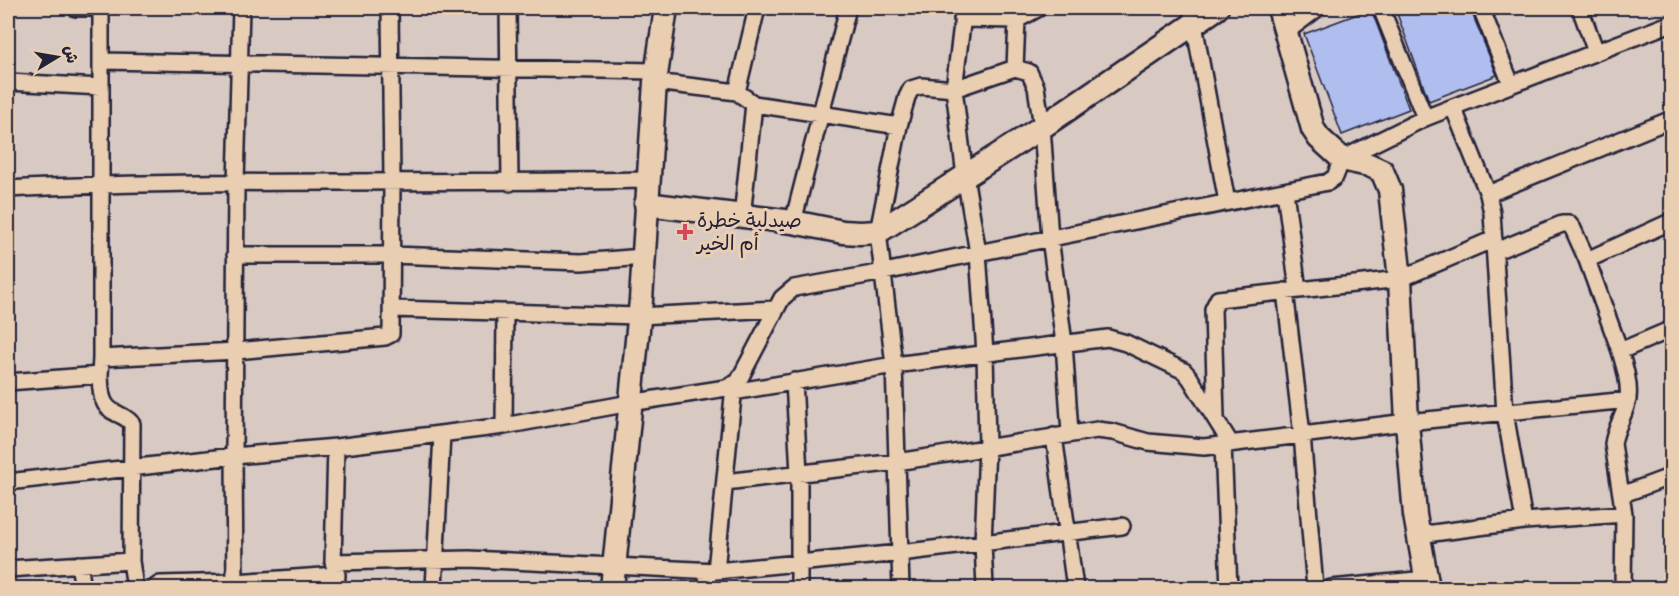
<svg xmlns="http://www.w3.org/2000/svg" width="1679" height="596" viewBox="0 0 1679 596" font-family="'Patrick Hand','Playpen Sans Arabic',sans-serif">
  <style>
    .building { fill: #afbeee; stroke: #22223b; stroke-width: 1.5 }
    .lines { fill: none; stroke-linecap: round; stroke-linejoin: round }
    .street-casing { stroke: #22223b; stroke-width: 20 }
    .secondary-casing { stroke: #22223b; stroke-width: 27 }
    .street { stroke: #eaceb1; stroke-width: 15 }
    .secondary { stroke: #eaceb1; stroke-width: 22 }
    .poi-dot { fill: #d1495b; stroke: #eaceb1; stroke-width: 2 }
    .labels { text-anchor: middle; stroke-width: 6; stroke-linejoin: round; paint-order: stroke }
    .poi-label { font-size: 20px; fill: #22223b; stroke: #eaceb1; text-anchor: start }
  </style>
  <rect width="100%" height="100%" fill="#d8c9c3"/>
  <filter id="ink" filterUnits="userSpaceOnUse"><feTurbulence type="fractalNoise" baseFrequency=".0167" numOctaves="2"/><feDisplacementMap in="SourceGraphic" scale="12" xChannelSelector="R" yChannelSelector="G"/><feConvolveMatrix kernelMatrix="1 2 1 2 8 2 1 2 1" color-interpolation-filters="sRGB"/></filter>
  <g filter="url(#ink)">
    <path class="building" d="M1395 8H1470L1497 75 1429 101Z
      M1371 9 1409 109 1342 135 1304 34Z"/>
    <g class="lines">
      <defs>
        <path id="street" d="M75 8H101
          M508 8 510 183
          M964 8 954 89 965 176 978 253 985 353 987 447 983 543 985 588
          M1191 8 1227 202
          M1381 8 1425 118
          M1481 8 1511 84
          M1580 8 1596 52
          M962 19 1017 20
          M1286 32 1318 8
          M101 61 656 71
          M1015 68 1017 20 1039 8
          M8 82 101 87
          M655 82 737 92 757 8
          M737 92 754 104 899 126
          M1453 107 1488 194 1492 213 1505 413 1524 521
          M8 189C221 178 434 184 648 180
          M1285 191 1298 290
          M1488 194 1672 119
          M742 217 754 104
          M793 222 848 8
          M1496 251 1562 224H1569L1573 229 1587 260 1620 351 1672 329
          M235 255H392L581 262 643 257
          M1587 260 1672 221
          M1285 291 1302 435 1315 588
          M392 309 639 316 776 309
          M1620 351C1624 365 1630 383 1628 398 1626 414 1615 427 1613 444L1624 514 1623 588
          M101 358V8
          M100 375C101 391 100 406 116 413 122 416 128 418 132 424L131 561
          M794 381 799 473V588
          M8 382 100 375 101 358 236 351 385 337 391 334 392 180 390 8
          M733 392 894 365 1108 338 1126 343 1184 371 1190 378 1231 444
          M1216 418 1213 309 1218 299 1400 279 1494 239
          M504 426 505 312
          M1054 436 1075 588
          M1223 445 1229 588
          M336 447 504 426 630 403 726 388 738 382 782 298 794 288 884 272 1328 182 1335 177 1342 159 1425 118 1453 107 1672 23
          M8 482 234 456 336 447 333 562 337 575 336 588
          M725 482 897 462 1097 430 1113 432 1148 442 1204 447 1407 422 1628 400
          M1621 495 1672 476
          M1418 535 1524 521 1624 514
          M333 562 469 559 716 571 900 553 1122 526
          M79 564 83 588
          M8 569 131 561 135 588
          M716 571 734 386
          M154 588 160 584 236 582 337 575
          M235 588 234 456 236 182 241 8
          M434 588 442 434
          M706 588 709 571
          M901 588 894 365 878 232 899 126 907 97 911 89 921 86 954 89 1015 68 1029 72 1036 87 1042 127 1050 238 1064 343 1070 433
          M1331 588 1427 579"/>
        <path id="secondary" d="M1279 8 1313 129 1319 138 1342 159 1369 165 1382 171 1390 190 1400 279 1407 422 1415 515 1428 588
          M646 204 793 222 843 232 860 233 878 232 1042 127 1217 8
          M612 588 641 300 655 82 666 8"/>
      </defs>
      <use href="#street" class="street-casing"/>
      <use href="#secondary" class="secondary-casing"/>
      <use href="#street" class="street"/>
      <use href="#secondary" class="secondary"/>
    </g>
  </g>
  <path class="poi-dot" d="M682 223h6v6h6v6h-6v6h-6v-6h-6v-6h6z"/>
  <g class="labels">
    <g class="poi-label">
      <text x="697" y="227">صيدلية خطرة<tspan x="697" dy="23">أم الخير</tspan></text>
    </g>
  </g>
  <rect width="1679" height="596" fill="none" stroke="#eaceb1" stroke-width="30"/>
  <rect x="15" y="15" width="1649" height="566" fill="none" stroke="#22223b" stroke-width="2" filter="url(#ink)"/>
  <g transform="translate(57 57) rotate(79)" stroke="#eaceb1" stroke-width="4.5" paint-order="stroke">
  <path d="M0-4.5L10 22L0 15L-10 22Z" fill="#22223b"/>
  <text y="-9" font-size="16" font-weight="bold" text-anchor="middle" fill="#22223b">ش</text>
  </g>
</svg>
